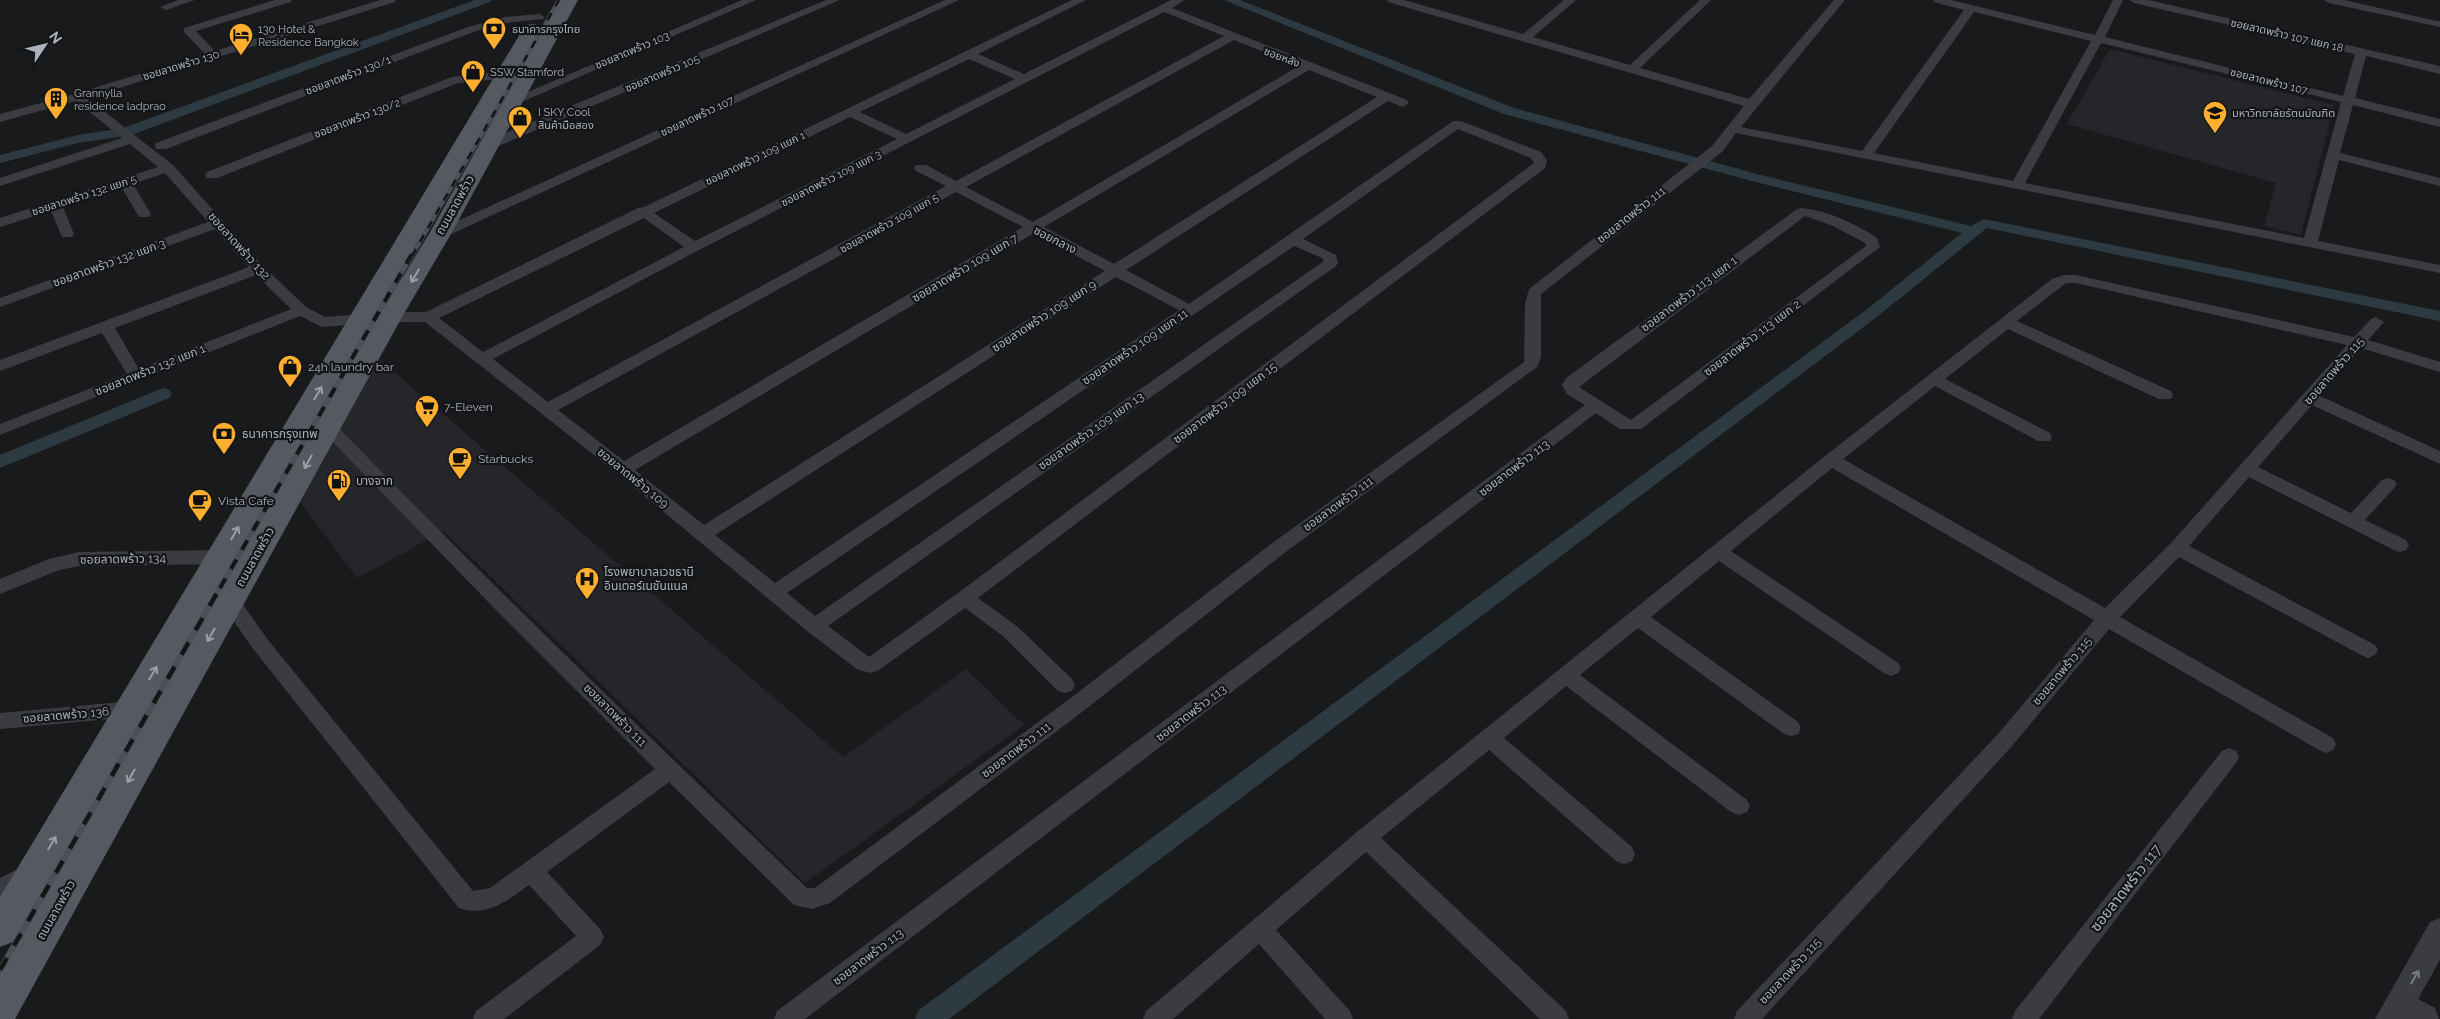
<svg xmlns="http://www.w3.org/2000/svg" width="2440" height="1019" viewBox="0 0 2440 1019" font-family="Raleway,'Noto Sans Thai',sans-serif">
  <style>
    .built { fill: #252629 }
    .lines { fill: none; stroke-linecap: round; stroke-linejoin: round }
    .canal { fill: #2e3a42; fill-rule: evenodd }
    .minor { fill: #3a3c42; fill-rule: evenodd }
    .tertiary { fill: #3a3c42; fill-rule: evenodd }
    .primary { fill: #565961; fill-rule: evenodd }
    .rail-far2-casing { stroke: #4d5057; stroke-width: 4 }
    .rail-far1-casing { stroke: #4d5057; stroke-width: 5.5 }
    .rail-casing { stroke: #4d5057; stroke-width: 6 }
    .rail-far2 { stroke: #141517; stroke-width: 2.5; stroke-dasharray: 8; stroke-linecap: butt }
    .rail-far1 { stroke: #141517; stroke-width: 4; stroke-dasharray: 11; stroke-linecap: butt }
    .rail { stroke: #141517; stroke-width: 4.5; stroke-dasharray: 14; stroke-linecap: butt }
    .oneway { stroke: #9a9fab }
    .oneway2 { stroke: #787c86 }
    .labels { text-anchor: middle; stroke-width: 4.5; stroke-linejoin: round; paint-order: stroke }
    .far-poi-label { font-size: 11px; fill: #abb1bd; stroke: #141517; text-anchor: start }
    .far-street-label { font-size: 11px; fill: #abb1bd; stroke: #141517 }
    .street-label { font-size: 12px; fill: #abb1bd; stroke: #141517 }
    .poi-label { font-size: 12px; fill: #abb1bd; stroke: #141517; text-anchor: start }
    .near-street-label { font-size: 15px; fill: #abb1bd; stroke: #141517 }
  </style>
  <rect width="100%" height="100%" fill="#191a1c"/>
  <path class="built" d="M2110 49 2334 105 2301 235 2264 226 2276 183 2067 124Z
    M378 358 843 757 966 669 1024 725 805 883 444 531 357 578 300 502 338 428Z"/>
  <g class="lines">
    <path class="canal" d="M475 0H492L490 2 131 135 78 143 0 163V155L78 135 123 128Z
      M1224 0H1240L1514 108 1761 175 1971 226 1984 219 2440 311V321L1987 228 1878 316 949 1019H915L919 1010 1866 310 1962 233 1752 181 1504 114Z
      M163 388 169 390 172 394 169 398 0 468V455Z"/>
    <path class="minor" d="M178 0H195L166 10 160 7Z
      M275 0H292L291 2 196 31 215 51 380 0H396L395 2 87 98 173 165 263 266 306 307 325 317 361 314 369 319 361 324 322 327 300 316 0 435V424L127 374 102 333 0 371V360L249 267 215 229 0 307V298L208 222 165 173 133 184 151 214 149 217H139L122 188 63 207 74 234 72 237H62L51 211 0 227V218L158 167 130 144 0 186V178L122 138 76 101 0 122V114L74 94 205 54 184 32V28ZM256 275 291 309 139 369 115 328Z
      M742 0H756L517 104 513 105 507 101Z
      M826 0H840L494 148 489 149 483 145 484 142Z
      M945 0H959L445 237 440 238 433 234 435 231Z
      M1072 0H1086L978 54 1024 74 1171 0H1184L1172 8 1407 100 1409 103 1403 107 1388 101 1126 270 1189 304 1453 121H1461L1541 152 1547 160 1545 168 978 598 1018 627 1072 679 1075 685 1072 691 1065 693 1058 691 1004 637 965 608 879 670 872 673 858 670 807 631 617 473 425 322H390L382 317 390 312H426L638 208 644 207ZM1164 12 1224 36 956 181 926 165H916L914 168 916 171 946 186 548 402 493 359 699 250ZM1234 40 1299 66 1033 222 966 187ZM969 59 1015 79 906 134 860 112ZM1309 70 1377 97 1114 264 1044 227ZM850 117 897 139 695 241 654 213ZM1458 129 1531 158 1534 163 958 593 869 657 828 626 1336 266 1338 263 1336 255 1303 239ZM956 192 1023 227 624 461 558 410ZM644 218 684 247 483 352 439 318ZM1034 233 1105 271 704 525 635 470ZM1294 246 1322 258 1324 261 815 616 787 593ZM1116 277 1179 310 775 583 715 535Z
      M1387 0H1404L1523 34 1564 0H1576L1533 37 1630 65 1700 0H1711L1640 68 1749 99 1834 0H1845L1741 127 1862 151 1964 10 1934 2 1933 0H1951L2095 35 2113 0H2123L2105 37 2343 96 2355 54 2134 3 2129 0H2148L2440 66V74L2366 56 2355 98 2440 119V127L2353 105 2340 153 2440 178V186L2339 160 2318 241 2440 265V273L1736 133 1722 152 1541 294V357L1537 367 1287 551 1086 709 830 903 812 909 794 905 669 782 547 872 600 929 604 937 600 945 504 1019H473L476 1011 576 936 529 885C509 900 486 918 459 908L254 650 223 606 221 601 223 596 230 594 237 596 268 640 473 891 490 888 655 769 497 611 322 431 320 427 322 423H334C488 582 647 735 807 888H815L1072 697 1275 541 1524 362 1525 304 1529 289 1712 146 1744 106 1388 2ZM1974 12 2091 41 2013 181 1874 153ZM2101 43 2341 102 2304 238 2025 183Z
      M2324 0H2344L2437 21H2440V27L2329 3Z
      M539 14 545 17 543 19 506 23 476 31 166 149H156L155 146 156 143 468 27 505 17Z
      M505 71 509 72 511 75 509 78 458 83 217 178H207L205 175 207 172 452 77Z
      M1802 208C1828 211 1855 223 1877 238L1880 247 1641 429H1620L1596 413 805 1019H774L777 1011 1585 405 1567 394 1562 385 1566 378 1797 209ZM1805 216 1833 226 1865 243 1866 246 1631 420 1579 387Z
      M2064 275H2076L2354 337 2371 319 2376 317 2384 322 2368 340 2440 362V372L2361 348 2320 396 2440 451V464L2312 405 2258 467 2351 513 2382 480 2388 478 2394 480 2397 484 2394 488 2365 520 2406 540 2409 545 2406 550 2400 552 2394 550 2249 477 2189 546 2375 645 2378 650 2375 655 2368 658 2361 655 2179 557 2120 617 2333 738 2336 744 2333 750 2326 753 2319 750 2109 629 2012 746 1762 1019H1734L1737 1011 1998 734 2094 620 1832 468 1731 551 1898 663 1901 668 1898 673 1891 676 1884 673 1719 561 1651 617 1798 722 1801 728 1798 734 1791 736 1784 734 1638 628 1580 675 1747 800 1750 806 1747 812 1739 815 1731 812 1566 686 1504 738 1632 847 1635 854 1632 861 1624 864 1616 861 1489 750 1381 838 1566 1011 1569 1019H1540L1366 852 1276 930 1350 1011 1353 1019H1325L1259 944 1173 1019H1143L1146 1011 1358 831 1825 456 2052 279ZM2066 283H2076L2347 345 2171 543 2105 608 1843 459 1935 386 2038 441H2050L2052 437 2050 433 1945 379 2008 329 2159 399H2171L2173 395 2171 391 2017 321Z
      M221 550 227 552 230 557 227 562 221 564 79 566 59 570 0 594V579L49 559 79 552Z
      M132 701 139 703 142 709 139 715 132 717 0 729V713Z
      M2229 748 2236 751 2239 757 2236 763 2039 1019H2012L2015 1011 2222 751Z
      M28 864 36 867 39 874 36 881 0 900V878Z"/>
    <path class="tertiary" d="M2440 918V960L2418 999 2435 1008 2439 1019H2375L2430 922Z"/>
    <path class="primary" d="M560 0H578L451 234 402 317 15 1019H0V974L378 317 429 234Z
      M532 24 538 25 541 29 13 942 0 947V897L523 29 526 25Z"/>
    <defs>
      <path id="rail-far2" d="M412 256 559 0"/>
      <path id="rail-far1" d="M220 588 412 254"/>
      <path id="rail" d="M0 970 221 586"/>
    </defs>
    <use href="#rail-far2" class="rail-far2-casing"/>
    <use href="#rail-far1" class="rail-far1-casing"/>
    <use href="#rail" class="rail-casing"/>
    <use href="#rail-far2" class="rail-far2"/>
    <use href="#rail-far1" class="rail-far1"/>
    <use href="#rail" class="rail"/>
  </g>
  <defs><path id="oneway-shaft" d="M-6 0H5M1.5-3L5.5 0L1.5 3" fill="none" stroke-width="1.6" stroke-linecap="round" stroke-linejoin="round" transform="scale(1.25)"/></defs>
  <g class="oneway">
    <use href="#oneway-shaft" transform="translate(415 276) rotate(121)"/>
    <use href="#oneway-shaft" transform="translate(318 393) rotate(-59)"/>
    <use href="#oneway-shaft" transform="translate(308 462) rotate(119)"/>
    <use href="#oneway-shaft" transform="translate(235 533) rotate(-60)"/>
    <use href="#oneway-shaft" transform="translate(211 635) rotate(119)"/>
    <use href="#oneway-shaft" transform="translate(153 673) rotate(-59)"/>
    <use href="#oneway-shaft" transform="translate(131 776) rotate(119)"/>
    <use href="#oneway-shaft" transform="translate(52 843) rotate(-59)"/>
  </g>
  <use class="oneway2" href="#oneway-shaft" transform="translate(2415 977) rotate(-60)"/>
  <defs>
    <symbol id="bank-pin" viewBox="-11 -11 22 30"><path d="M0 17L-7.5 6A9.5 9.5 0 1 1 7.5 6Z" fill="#ffaf2f" stroke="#141517"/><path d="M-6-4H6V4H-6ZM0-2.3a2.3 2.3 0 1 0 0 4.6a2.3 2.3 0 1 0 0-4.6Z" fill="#111"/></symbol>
    <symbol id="hotel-pin" viewBox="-11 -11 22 30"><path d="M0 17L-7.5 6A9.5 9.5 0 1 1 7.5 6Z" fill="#ffaf2f" stroke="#141517"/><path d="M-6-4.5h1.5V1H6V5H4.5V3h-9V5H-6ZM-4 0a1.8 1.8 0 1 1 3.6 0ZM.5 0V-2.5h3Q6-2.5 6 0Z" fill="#111"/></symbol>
    <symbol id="shop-pin" viewBox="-11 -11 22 30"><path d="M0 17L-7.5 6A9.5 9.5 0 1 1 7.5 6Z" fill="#ffaf2f" stroke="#141517"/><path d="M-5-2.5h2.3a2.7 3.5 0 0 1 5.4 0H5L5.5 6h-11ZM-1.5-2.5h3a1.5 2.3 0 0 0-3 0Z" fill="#111"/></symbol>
    <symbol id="building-pin" viewBox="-11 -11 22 30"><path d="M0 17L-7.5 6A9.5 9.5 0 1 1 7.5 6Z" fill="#ffaf2f" stroke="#141517"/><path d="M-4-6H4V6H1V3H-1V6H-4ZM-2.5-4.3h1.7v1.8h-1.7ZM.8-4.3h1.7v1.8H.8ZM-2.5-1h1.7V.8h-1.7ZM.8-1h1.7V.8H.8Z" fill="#111"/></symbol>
    <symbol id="university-pin" viewBox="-11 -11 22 30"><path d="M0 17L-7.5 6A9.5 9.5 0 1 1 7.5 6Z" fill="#ffaf2f" stroke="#141517"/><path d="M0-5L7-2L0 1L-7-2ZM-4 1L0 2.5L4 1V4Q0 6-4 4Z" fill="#111"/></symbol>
    <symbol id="supermarket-pin" viewBox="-11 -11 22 30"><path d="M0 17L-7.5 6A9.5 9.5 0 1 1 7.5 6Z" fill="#ffaf2f" stroke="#141517"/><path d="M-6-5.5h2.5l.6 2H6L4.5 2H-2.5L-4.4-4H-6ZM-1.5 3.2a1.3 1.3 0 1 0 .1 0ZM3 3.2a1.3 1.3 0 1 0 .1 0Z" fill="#111"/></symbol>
    <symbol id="cafe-pin" viewBox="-11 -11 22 30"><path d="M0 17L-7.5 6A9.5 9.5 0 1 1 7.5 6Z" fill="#ffaf2f" stroke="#141517"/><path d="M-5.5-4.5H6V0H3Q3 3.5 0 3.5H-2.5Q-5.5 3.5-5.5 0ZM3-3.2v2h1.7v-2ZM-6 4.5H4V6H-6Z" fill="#111"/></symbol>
    <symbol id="fuel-pin" viewBox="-11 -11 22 30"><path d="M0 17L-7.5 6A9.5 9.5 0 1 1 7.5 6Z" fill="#ffaf2f" stroke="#141517"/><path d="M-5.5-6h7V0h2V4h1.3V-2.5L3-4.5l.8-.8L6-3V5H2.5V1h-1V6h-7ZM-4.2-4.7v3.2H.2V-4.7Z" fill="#111"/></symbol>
    <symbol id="hospital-pin" viewBox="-11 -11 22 30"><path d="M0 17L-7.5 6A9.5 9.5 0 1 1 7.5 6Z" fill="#ffaf2f" stroke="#141517"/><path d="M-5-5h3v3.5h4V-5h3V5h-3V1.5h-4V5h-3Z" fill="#111"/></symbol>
  </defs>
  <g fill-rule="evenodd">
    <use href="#bank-pin" x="480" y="15" width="28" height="38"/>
    <use href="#hotel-pin" x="227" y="21" width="28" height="38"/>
    <use href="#shop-pin" x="459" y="58" width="28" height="38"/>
    <use href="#building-pin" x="42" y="85" width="28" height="38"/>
    <use href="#university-pin" x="2201" y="99" width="28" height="38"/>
    <use href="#shop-pin" x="506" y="104" width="28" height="38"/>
    <use href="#shop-pin" x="276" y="353" width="28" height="38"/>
    <use href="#supermarket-pin" x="413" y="393" width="28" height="38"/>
    <use href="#bank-pin" x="210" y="420" width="28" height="38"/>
    <use href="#cafe-pin" x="446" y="445" width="28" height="38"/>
    <use href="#fuel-pin" x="325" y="467" width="28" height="38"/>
    <use href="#cafe-pin" x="186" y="487" width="28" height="38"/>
    <use href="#hospital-pin" x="573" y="565" width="28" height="38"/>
  </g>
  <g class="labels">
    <g class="far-poi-label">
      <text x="258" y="33">130 Hotel &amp;<tspan x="258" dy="13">Residence Bangkok</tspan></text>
      <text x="512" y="33">ธนาคารกรุงไทย</text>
      <text x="490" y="76">SSW Stamford</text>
      <text x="74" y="97">Grannylla<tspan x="74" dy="13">residence ladprao</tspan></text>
      <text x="538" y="116">I SKY Cool<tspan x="538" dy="13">สินค้ามือสอง</tspan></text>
      <text x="2232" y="117">มหาวิทยาลัยรัตนบัณฑิต</text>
    </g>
    <g class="far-street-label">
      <text transform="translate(2287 35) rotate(13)" y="4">ซอยลาดพร้าว 107 แยก 18</text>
      <text transform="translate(632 50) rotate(-23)" y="4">ซอยลาดพร้าว 103</text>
      <text transform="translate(1282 57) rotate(21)" y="4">ซอยหลัง</text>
      <text transform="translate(181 65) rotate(-17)" y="4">ซอยลาดพร้าว 130</text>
      <text transform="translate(662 73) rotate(-23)" y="4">ซอยลาดพร้าว 105</text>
      <text transform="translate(348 75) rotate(-21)" y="4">ซอยลาดพร้าว 130/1</text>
      <text transform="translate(2269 81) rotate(14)" y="4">ซอยลาดพร้าว 107</text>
      <text transform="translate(697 116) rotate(-25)" y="4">ซอยลาดพร้าว 107</text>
      <text transform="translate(357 118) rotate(-21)" y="4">ซอยลาดพร้าว 130/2</text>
      <text transform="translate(755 158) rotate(-26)" y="4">ซอยลาดพร้าว 109 แยก 1</text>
      <text transform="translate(831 178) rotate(-27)" y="4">ซอยลาดพร้าว 109 แยก 3</text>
      <text transform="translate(84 195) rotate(-18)" y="4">ซอยลาดพร้าว 132 แยก 5</text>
      <text transform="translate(889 223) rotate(-29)" y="4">ซอยลาดพร้าว 109 แยก 5</text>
    </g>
    <g class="street-label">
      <text transform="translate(455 205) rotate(-61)" y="4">ถนนลาดพร้าว</text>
      <text transform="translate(1631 215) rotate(-38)" y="4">ซอยลาดพร้าว 111</text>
      <text transform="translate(1055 240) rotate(27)" y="4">ซอยกลาง</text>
      <text transform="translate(239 246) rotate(48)" y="4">ซอยลาดพร้าว 132</text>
      <text transform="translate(109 263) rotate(-20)" y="4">ซอยลาดพร้าว 132 แยก 3</text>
      <text transform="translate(965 268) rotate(-31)" y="4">ซอยลาดพร้าว 109 แยก 7</text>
      <text transform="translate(1689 294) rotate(-37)" y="4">ซอยลาดพร้าว 113 แยก 1</text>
      <text transform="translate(1044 316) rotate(-33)" y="4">ซอยลาดพร้าว 109 แยก 9</text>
      <text transform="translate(1752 338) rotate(-37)" y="4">ซอยลาดพร้าว 113 แยก 2</text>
      <text transform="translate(1135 347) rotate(-34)" y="4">ซอยลาดพร้าว 109 แยก 11</text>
      <text transform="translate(150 370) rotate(-22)" y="4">ซอยลาดพร้าว 132 แยก 1</text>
      <text transform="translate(2334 371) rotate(-49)" y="4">ซอยลาดพร้าว 115</text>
      <text transform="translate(1225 403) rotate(-37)" y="4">ซอยลาดพร้าว 109 แยก 15</text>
      <text transform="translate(1091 431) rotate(-35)" y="4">ซอยลาดพร้าว 109 แยก 13</text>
      <text transform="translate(1514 468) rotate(-37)" y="4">ซอยลาดพร้าว 113</text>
      <text transform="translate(633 478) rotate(39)" y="4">ซอยลาดพร้าว 109</text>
      <text transform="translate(1338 504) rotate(-36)" y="4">ซอยลาดพร้าว 111</text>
      <text transform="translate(255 557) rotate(-61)" y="4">ถนนลาดพร้าว</text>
      <text transform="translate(123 559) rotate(-1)" y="4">ซอยลาดพร้าว 134</text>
      <text transform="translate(2062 671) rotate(-50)" y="4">ซอยลาดพร้าว 115</text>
      <text transform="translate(1191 713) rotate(-37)" y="4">ซอยลาดพร้าว 113</text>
      <text transform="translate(66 715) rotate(-5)" y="4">ซอยลาดพร้าว 136</text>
      <text transform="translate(615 715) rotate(45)" y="4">ซอยลาดพร้าว 111</text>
      <text transform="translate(1016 750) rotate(-37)" y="4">ซอยลาดพร้าว 111</text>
      <text transform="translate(56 910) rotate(-61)" y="4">ถนนลาดพร้าว</text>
      <text transform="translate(868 957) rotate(-37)" y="4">ซอยลาดพร้าว 113</text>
      <text transform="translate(1790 971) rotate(-47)" y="4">ซอยลาดพร้าว 115</text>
    </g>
    <g class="poi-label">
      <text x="308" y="371">24h laundry bar</text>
      <text x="444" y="411">7-Eleven</text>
      <text x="242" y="438">ธนาคารกรุงเทพ</text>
      <text x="478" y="463">Starbucks</text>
      <text x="356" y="485">บางจาก</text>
      <text x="218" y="505">Vista Cafe</text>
      <text x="604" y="576">โรงพยาบาลเวชธานี<tspan x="604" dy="14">อินเตอร์เนชันแนล</tspan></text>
    </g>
    <g class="near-street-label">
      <text transform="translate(2126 888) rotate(-52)" y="5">ซอยลาดพร้าว 117</text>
    </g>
  </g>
  <g transform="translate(45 45) rotate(55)" stroke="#141517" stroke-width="4" paint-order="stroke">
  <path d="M0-4L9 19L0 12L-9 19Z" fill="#abb1bd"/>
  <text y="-8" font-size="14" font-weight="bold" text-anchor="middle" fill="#abb1bd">N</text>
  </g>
</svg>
